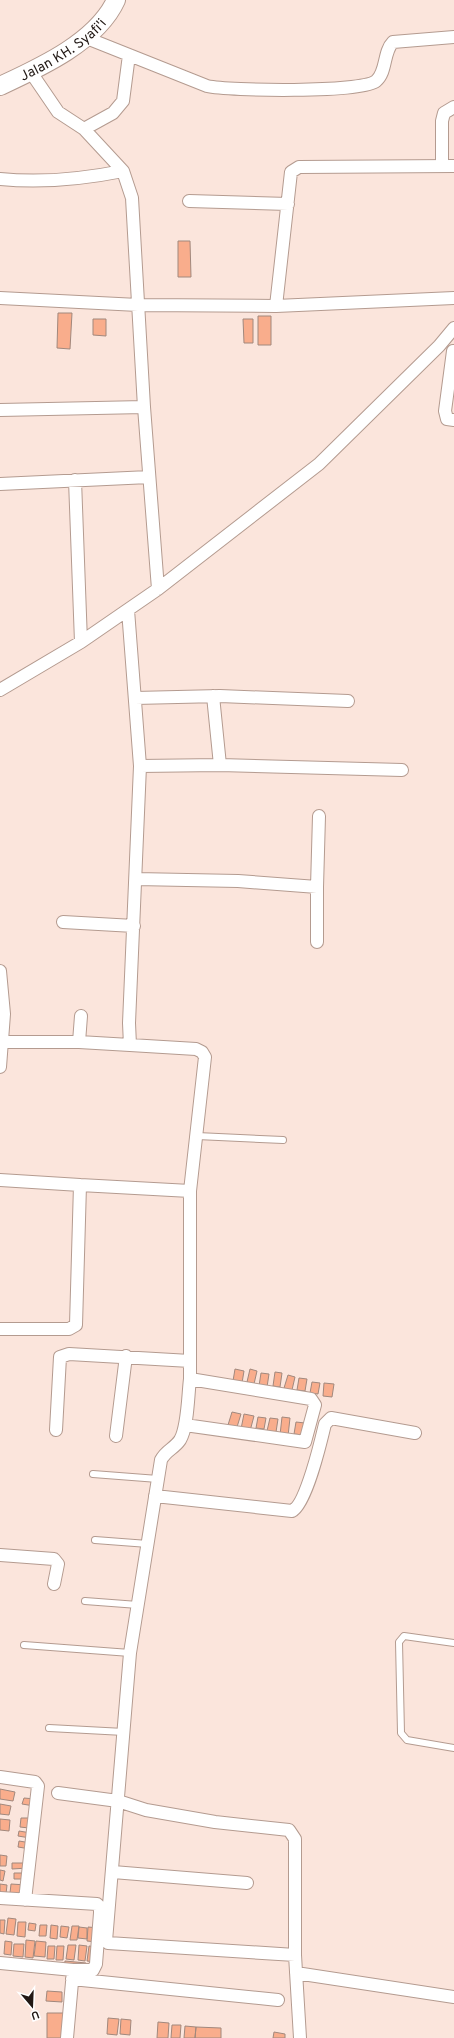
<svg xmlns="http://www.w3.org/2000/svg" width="454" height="2038" viewBox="0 0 454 2038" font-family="Overpass,sans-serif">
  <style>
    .building { fill: #f9ad8c; stroke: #a1887d }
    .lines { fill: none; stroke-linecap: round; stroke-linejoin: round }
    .service-casing { stroke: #b49b90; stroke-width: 8 }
    .minor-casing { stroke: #b49b90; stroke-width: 14 }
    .secondary-casing { stroke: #b49b90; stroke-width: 20 }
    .service { stroke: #fff; stroke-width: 6 }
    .minor { stroke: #fff; stroke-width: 12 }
    .secondary { stroke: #fff; stroke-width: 18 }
    .labels { text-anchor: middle; stroke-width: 3; stroke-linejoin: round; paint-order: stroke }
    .street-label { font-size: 14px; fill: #211814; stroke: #fff }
  </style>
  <rect width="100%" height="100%" fill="#fbe5dc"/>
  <path class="building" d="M178 241H190L191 277H178Z
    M58 313H72L70 349 57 348Z
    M258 316H271V345H258Z
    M93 319H106V336L93 335Z
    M243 319H253V343H244Z
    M235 1369 244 1371 242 1383 233 1381Z
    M250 1369 257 1371 254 1384 247 1382Z
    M275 1372 282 1373 280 1387 273 1386Z
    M261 1373 269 1374 267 1387 259 1386Z
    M288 1375 295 1377 292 1390 284 1388Z
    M299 1378 307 1379 305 1391 297 1390Z
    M312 1382 320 1383 318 1394 310 1393Z
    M324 1383 334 1384 332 1397 323 1396Z
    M232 1412 241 1414 237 1427 228 1425Z
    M244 1414 254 1416 250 1431 241 1429Z
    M258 1417 266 1418 264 1429 256 1428Z
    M282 1417 290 1418 288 1436 280 1435Z
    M270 1418 278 1419 276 1432 267 1431Z
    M296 1422 305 1423 303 1435 294 1434Z
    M0 1789 15 1792 13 1801 0 1799Z
    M24 1798 35 1799 34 1806 22 1804Z
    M0 1804 11 1806 9 1815 0 1814Z
    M21 1818H30L29 1828 20 1827Z
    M0 1819 10 1820 9 1831 0 1830Z
    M19 1831 31 1833 30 1838 18 1836Z
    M19 1841 31 1843 30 1849 18 1847Z
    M0 1855 7 1856 6 1866H0Z
    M12 1863H28V1868L12 1869Z
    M0 1870 5 1871 3 1881 0 1880Z
    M14 1873H27V1879H14Z
    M0 1884 7 1885 6 1894 0 1893Z
    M11 1884 27 1885 26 1894 10 1893Z
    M8 1918 16 1919 14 1935 6 1934Z
    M0 1920H5L4 1934 0 1933Z
    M18 1922H26L25 1937 17 1936Z
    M29 1923 36 1924 35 1931 28 1930Z
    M40 1925H47L46 1936H39Z
    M51 1925 58 1926 57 1939 50 1938Z
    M61 1926 69 1927 67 1938 60 1937Z
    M72 1926H79L77 1940H70Z
    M79 1927 87 1928V1939L78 1938Z
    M88 1927 99 1928 97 1942 87 1941Z
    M26 1940 35 1941 33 1958 25 1957Z
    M5 1941 12 1942 11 1955 4 1954Z
    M36 1941 46 1942 45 1957 34 1956Z
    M14 1944H24L23 1957 13 1956Z
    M68 1945H76L74 1960 66 1959Z
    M79 1945 87 1946 85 1961 78 1960Z
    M48 1946H55L54 1959H47Z
    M57 1946H64L63 1960H56Z
    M89 1946 97 1947 95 1962 87 1961Z
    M65 1961 86 1963 85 1970 64 1968Z
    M47 1991 62 1992V2002L46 2001Z
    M47 2013H65L64 2038H47Z
    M108 2018 119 2019 117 2035 107 2034Z
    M121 2019 131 2020 130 2035 120 2034Z
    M158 2022 169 2023 168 2038H157Z
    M172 2025H181L180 2038H171Z
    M185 2026 196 2027 195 2038H184Z
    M196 2027 221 2028V2038H195Z
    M274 2032 285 2034V2038H273Z"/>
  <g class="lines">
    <defs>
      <path id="service" d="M197 1136 283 1140
        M93 1474 158 1479
        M95 1540 148 1544
        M85 1601 138 1605
        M454 1643 404 1636 399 1642 401 1733 407 1740 454 1748
        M24 1645 130 1653
        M49 1728 124 1732"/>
      <path id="minor" d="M84 37 207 86C229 91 361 93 376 81 387 72 383 52 393 42L454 37
        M30 71 58 112 84 129 123 171 132 198 144 407 158 589
        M84 129 113 113 123 101 129 55
        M442 165V121L444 113 454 107
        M0 179C40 183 83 179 123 171
        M189 201 288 204
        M0 298 138 305 276 306 454 298
        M276 306 291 172 299 167 454 166
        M453 351 445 411 447 419 454 420
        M0 410 144 407
        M75 480 81 642
        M0 484 149 477
        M128 610 140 766 129 1023 130 1045 196 1049 202 1052 205 1057 190 1191V1379L311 1399 315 1405 305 1442 185 1425
        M0 690 81 642 158 589 319 464 439 346 454 328
        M213 696 220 765
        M135 698 220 696 348 701
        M140 766 220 765 402 770
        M136 879 238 881 317 887 319 816
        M63 922 134 926
        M317 942V887
        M0 971 4 1014 0 1067
        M0 1042H79L81 1016
        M79 1042 130 1045
        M0 1180 80 1185
        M0 1329H69L76 1325 80 1185 190 1191
        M190 1379C188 1394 188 1427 180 1440 174 1449 166 1450 161 1460L130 1653 106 1941 108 1943 295 1955
        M56 1430 60 1357 69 1354 190 1361
        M116 1436 126 1356
        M155 1496 292 1511C306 1505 321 1441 325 1424L331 1418 415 1433
        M0 1555 54 1559 58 1564 54 1584
        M0 1777 35 1782 38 1786 25 1900
        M58 1793 118 1801 146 1810 215 1822 289 1830 295 1839V1955L300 2038
        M113 1872 247 1883
        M0 1898 97 1904 100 1907V1913L96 1964 93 1970H73L0 1963
        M296 1973 454 1997
        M72 1979 278 2000
        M67 2038 73 1971"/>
      <g id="secondary">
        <path id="s1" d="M0 86C39 68 97 42 116 0"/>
      </g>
    </defs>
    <use href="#service" class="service-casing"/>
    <use href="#minor" class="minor-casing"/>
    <use href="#secondary" class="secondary-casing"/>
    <use href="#service" class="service"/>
    <use href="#minor" class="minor"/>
    <use href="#secondary" class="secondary"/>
  </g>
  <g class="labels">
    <g class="street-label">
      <text dy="5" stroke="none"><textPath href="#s1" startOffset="73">Jalan KH. Syafi'i</textPath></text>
    </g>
  </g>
  <g transform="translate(32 2006) rotate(161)" stroke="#ffffff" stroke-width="3" paint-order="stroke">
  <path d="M0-3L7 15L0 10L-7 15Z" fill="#211814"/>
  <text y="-6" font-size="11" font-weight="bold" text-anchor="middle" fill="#211814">U</text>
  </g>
</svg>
